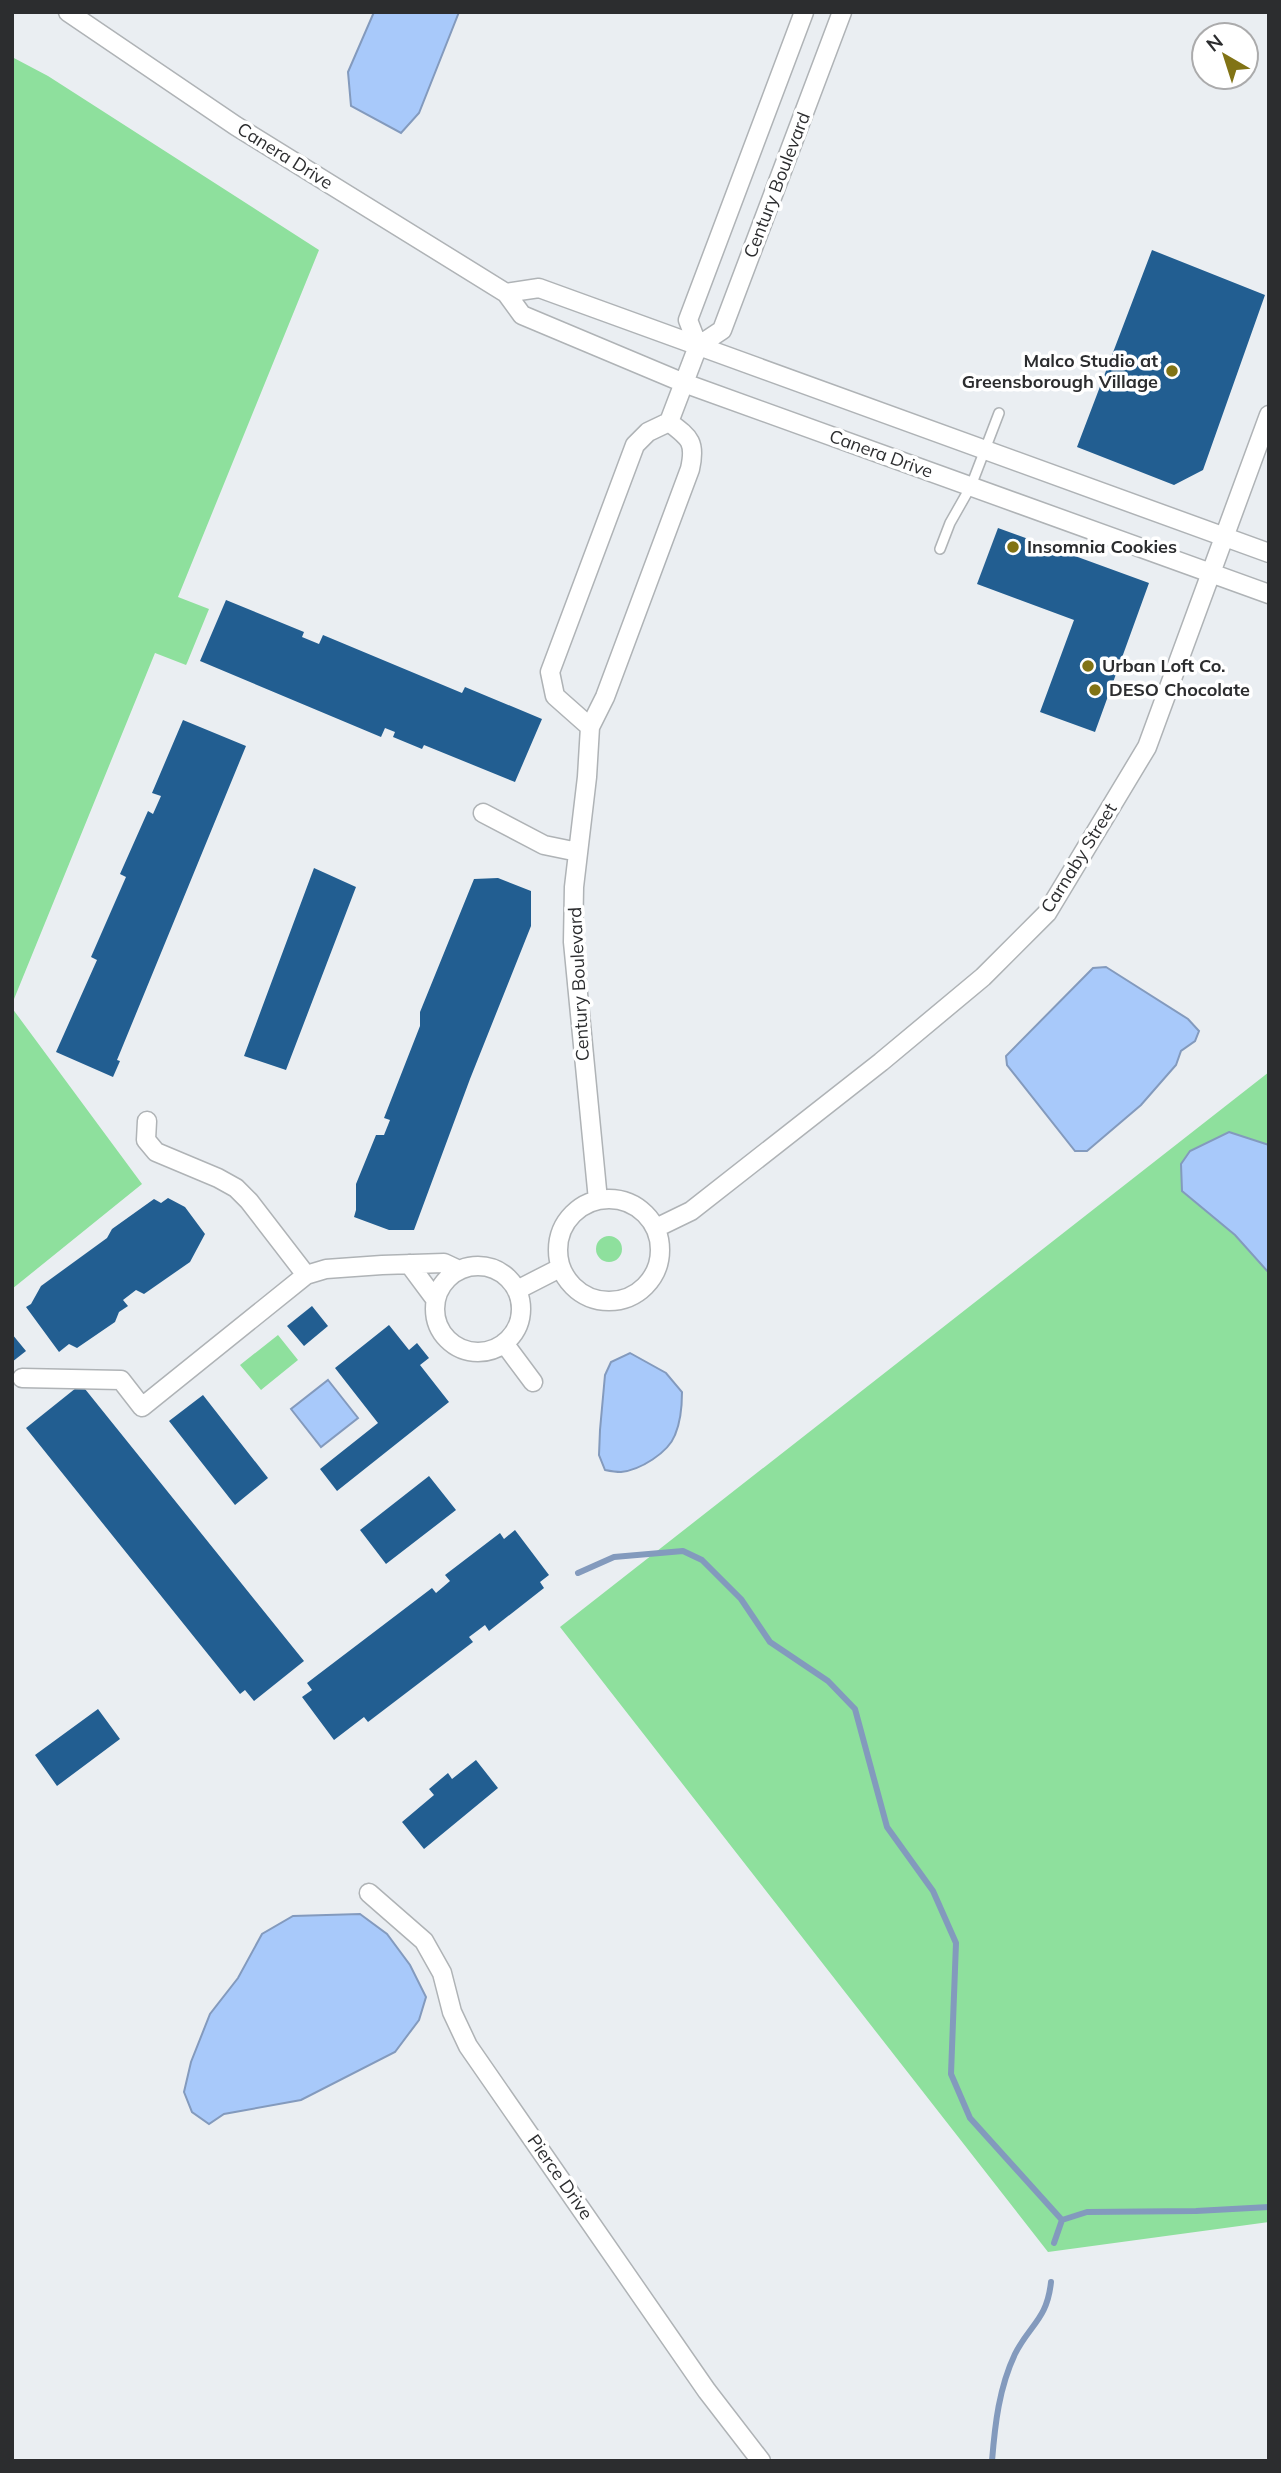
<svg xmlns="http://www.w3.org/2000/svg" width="1281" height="2473" viewBox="0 0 1281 2473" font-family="Mulish,sans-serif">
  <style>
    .green { fill: #8ee09d }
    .water { fill: #a8c9fa; stroke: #839abd; stroke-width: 2 }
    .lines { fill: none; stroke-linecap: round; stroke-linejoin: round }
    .stream { stroke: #839abd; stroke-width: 6 }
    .building { fill: #225e91 }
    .lane-casing { stroke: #afb3b6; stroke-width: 12 }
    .street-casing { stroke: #afb3b6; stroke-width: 21 }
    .lane { stroke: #fff; stroke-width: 9 }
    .street { stroke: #fff; stroke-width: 18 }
    .poi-dot { fill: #817315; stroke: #fff; stroke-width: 2.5 }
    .labels { text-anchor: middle; stroke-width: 7; stroke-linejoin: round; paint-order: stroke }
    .street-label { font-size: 18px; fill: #2c2d2f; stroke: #fff }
    .poi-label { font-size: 18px; font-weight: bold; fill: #2c2d2f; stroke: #fff; text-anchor: start }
  </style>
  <rect width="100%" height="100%" fill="#eaeef2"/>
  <path class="green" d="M12 57 48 76 319 250 178 597 209 609 187 663 186 665 155 653 12 1004Z
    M12 1008 142 1184 12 1289Z
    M1269 1072V2222L1048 2252 560 1627Z
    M596 1249a13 13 0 1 1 26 0a13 13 0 1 1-26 0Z
    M278 1335 298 1360 261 1390 240 1365Z"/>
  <path class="water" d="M374 12H459L419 113 401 133 351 106 348 72Z
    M1106 967 1188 1019 1199 1031 1195 1041 1181 1051 1176 1065 1141 1105 1087 1151H1075L1007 1065 1006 1056 1093 968Z
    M1229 1132 1269 1145V1273L1235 1235 1182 1191 1181 1164 1190 1151Z
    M630 1353 666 1373 682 1392C682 1407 681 1421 675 1435 668 1453 640 1470 621 1472 616 1472 610 1471 605 1470L599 1455 600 1430 605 1375 611 1362Z
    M328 1380 358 1418 321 1447 291 1409Z
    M360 1914 387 1934 410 1965 426 1997 419 2020 395 2052 301 2100 224 2114 209 2124 192 2112 184 2092 191 2062 210 2014 238 1978 262 1934 293 1916Z"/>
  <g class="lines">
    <path class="stream" d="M578 1573 614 1557 683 1551 702 1560 741 1599 770 1642 828 1681 855 1709 887 1827 933 1891 956 1943 951 2074 970 2118 1062 2220 1087 2212 1196 2211 1269 2207
      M1054 2243 1062 2220
      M992 2461C995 2424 999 2388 1015 2354 1030 2324 1047 2320 1051 2282"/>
  </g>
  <path class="building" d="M1152 250 1265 295 1203 470 1174 485 1077 447Z
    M998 528 1149 583 1095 732 1040 712 1074 620 977 584Z
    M226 600 304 632 302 637 319 644 323 635 462 693 465 687 542 719 515 782 424 745 422 749 393 737 395 732 385 728 381 737 200 661Z
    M183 720 246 746 117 1060 120 1061 113 1077 56 1052 97 960 91 957 126 877 120 874 148 811 153 814 161 796 152 793Z
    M314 868 356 887 286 1070 244 1056Z
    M498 878 531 891V926L470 1079 414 1230H389L354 1217 356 1210V1184L376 1135H384L390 1120 384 1118 420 1026V1012L474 879Z
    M168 1198 185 1207 205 1234 190 1262 144 1294 136 1290 123 1300 128 1306 119 1312 115 1322 77 1348 69 1344 59 1352 26 1307 31 1304 41 1286 107 1238 112 1229 154 1199 161 1203Z
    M312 1306 328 1326 304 1346 287 1326Z
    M389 1325 409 1350 417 1343 429 1358 420 1365 449 1402 337 1491 320 1469 378 1423 335 1368Z
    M12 1334 26 1351 12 1362Z
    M81 1384 304 1661 254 1701 245 1690 240 1694 26 1428Z
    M203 1395 268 1478 235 1505 169 1421Z
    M429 1476 456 1510 386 1564 360 1530Z
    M515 1530 549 1575 540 1582 544 1588 489 1631 485 1625 469 1637 473 1642 368 1722 364 1717 334 1740 302 1697 312 1690 307 1683 432 1588 436 1593 450 1581 445 1575 500 1533 504 1539Z
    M98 1709 120 1739 57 1786 35 1755Z
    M476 1760 498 1788 424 1849 402 1822 434 1795 429 1789 448 1773 452 1779Z"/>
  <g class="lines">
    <defs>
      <path id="lane" d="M940 549 950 523 971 486 999 413"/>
      <path id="street" d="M68 12 236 126 506 293 522 315 684 383 1269 594
        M506 293 539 288 1269 553
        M698 346 688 320 804 12
        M590 727 555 696 550 672 635 445 648 432 669 422 698 346 722 330 842 12
        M483 813 544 845 578 852
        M147 1121 146 1140 156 1152 218 1178 236 1188 249 1201 306 1275
        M558 1250a51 51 0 1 1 102 0a51 51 0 1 1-102 0Z
        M598 1200 573 942 574 887 587 777 590 727 605 697 690 469C696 442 690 438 669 422
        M656 1228 691 1211 881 1062 983 977 1047 913 1147 747 1269 415
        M409 1264 435 1299
        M435 1309a43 43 0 1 1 86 0a43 43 0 1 1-86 0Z
        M517 1290 560 1268
        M504 1343 533 1382
        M22 1378 121 1380 142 1407 306 1275 326 1269 382 1265 444 1263 459 1270
        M369 1893 424 1941 442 1973 452 2012 468 2046 707 2391 761 2461"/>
    </defs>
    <use href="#lane" class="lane-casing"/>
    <use href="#street" class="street-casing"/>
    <use href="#lane" class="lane"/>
    <use href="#street" class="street"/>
  </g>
  <g class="poi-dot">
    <circle cx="1172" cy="371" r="7"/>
    <circle cx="1013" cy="547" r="7"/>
    <circle cx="1088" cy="666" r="7"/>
    <circle cx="1095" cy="690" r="7"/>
  </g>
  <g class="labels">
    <g class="street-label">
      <text transform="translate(285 156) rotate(32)" y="6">Canera Drive</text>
      <text transform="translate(777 185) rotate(-69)" y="6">Century Boulevard</text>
      <text transform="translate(881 454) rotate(20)" y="6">Canera Drive</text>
      <text transform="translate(1079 858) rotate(-58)" y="6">Carnaby Street</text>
      <text transform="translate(579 984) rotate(-93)" y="6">Century Boulevard</text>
      <text transform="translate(560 2177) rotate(55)" y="6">Pierce Drive</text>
    </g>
    <g class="poi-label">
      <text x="1158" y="367" text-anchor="end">Malco Studio at<tspan x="1158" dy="21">Greensborough Village</tspan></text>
      <text x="1027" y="553">Insomnia Cookies</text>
      <text x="1102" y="672">Urban Loft Co.</text>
      <text x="1109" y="696">DESO Chocolate</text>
    </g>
  </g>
  <rect width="1281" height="2473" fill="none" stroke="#2c2d2f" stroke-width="28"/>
  <g transform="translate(1225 56) rotate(321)"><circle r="33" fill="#ffffff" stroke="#ababac" stroke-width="2"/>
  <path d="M0-5L12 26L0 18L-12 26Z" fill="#817315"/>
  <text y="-10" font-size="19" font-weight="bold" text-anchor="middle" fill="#2c2d2f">N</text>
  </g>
</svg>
